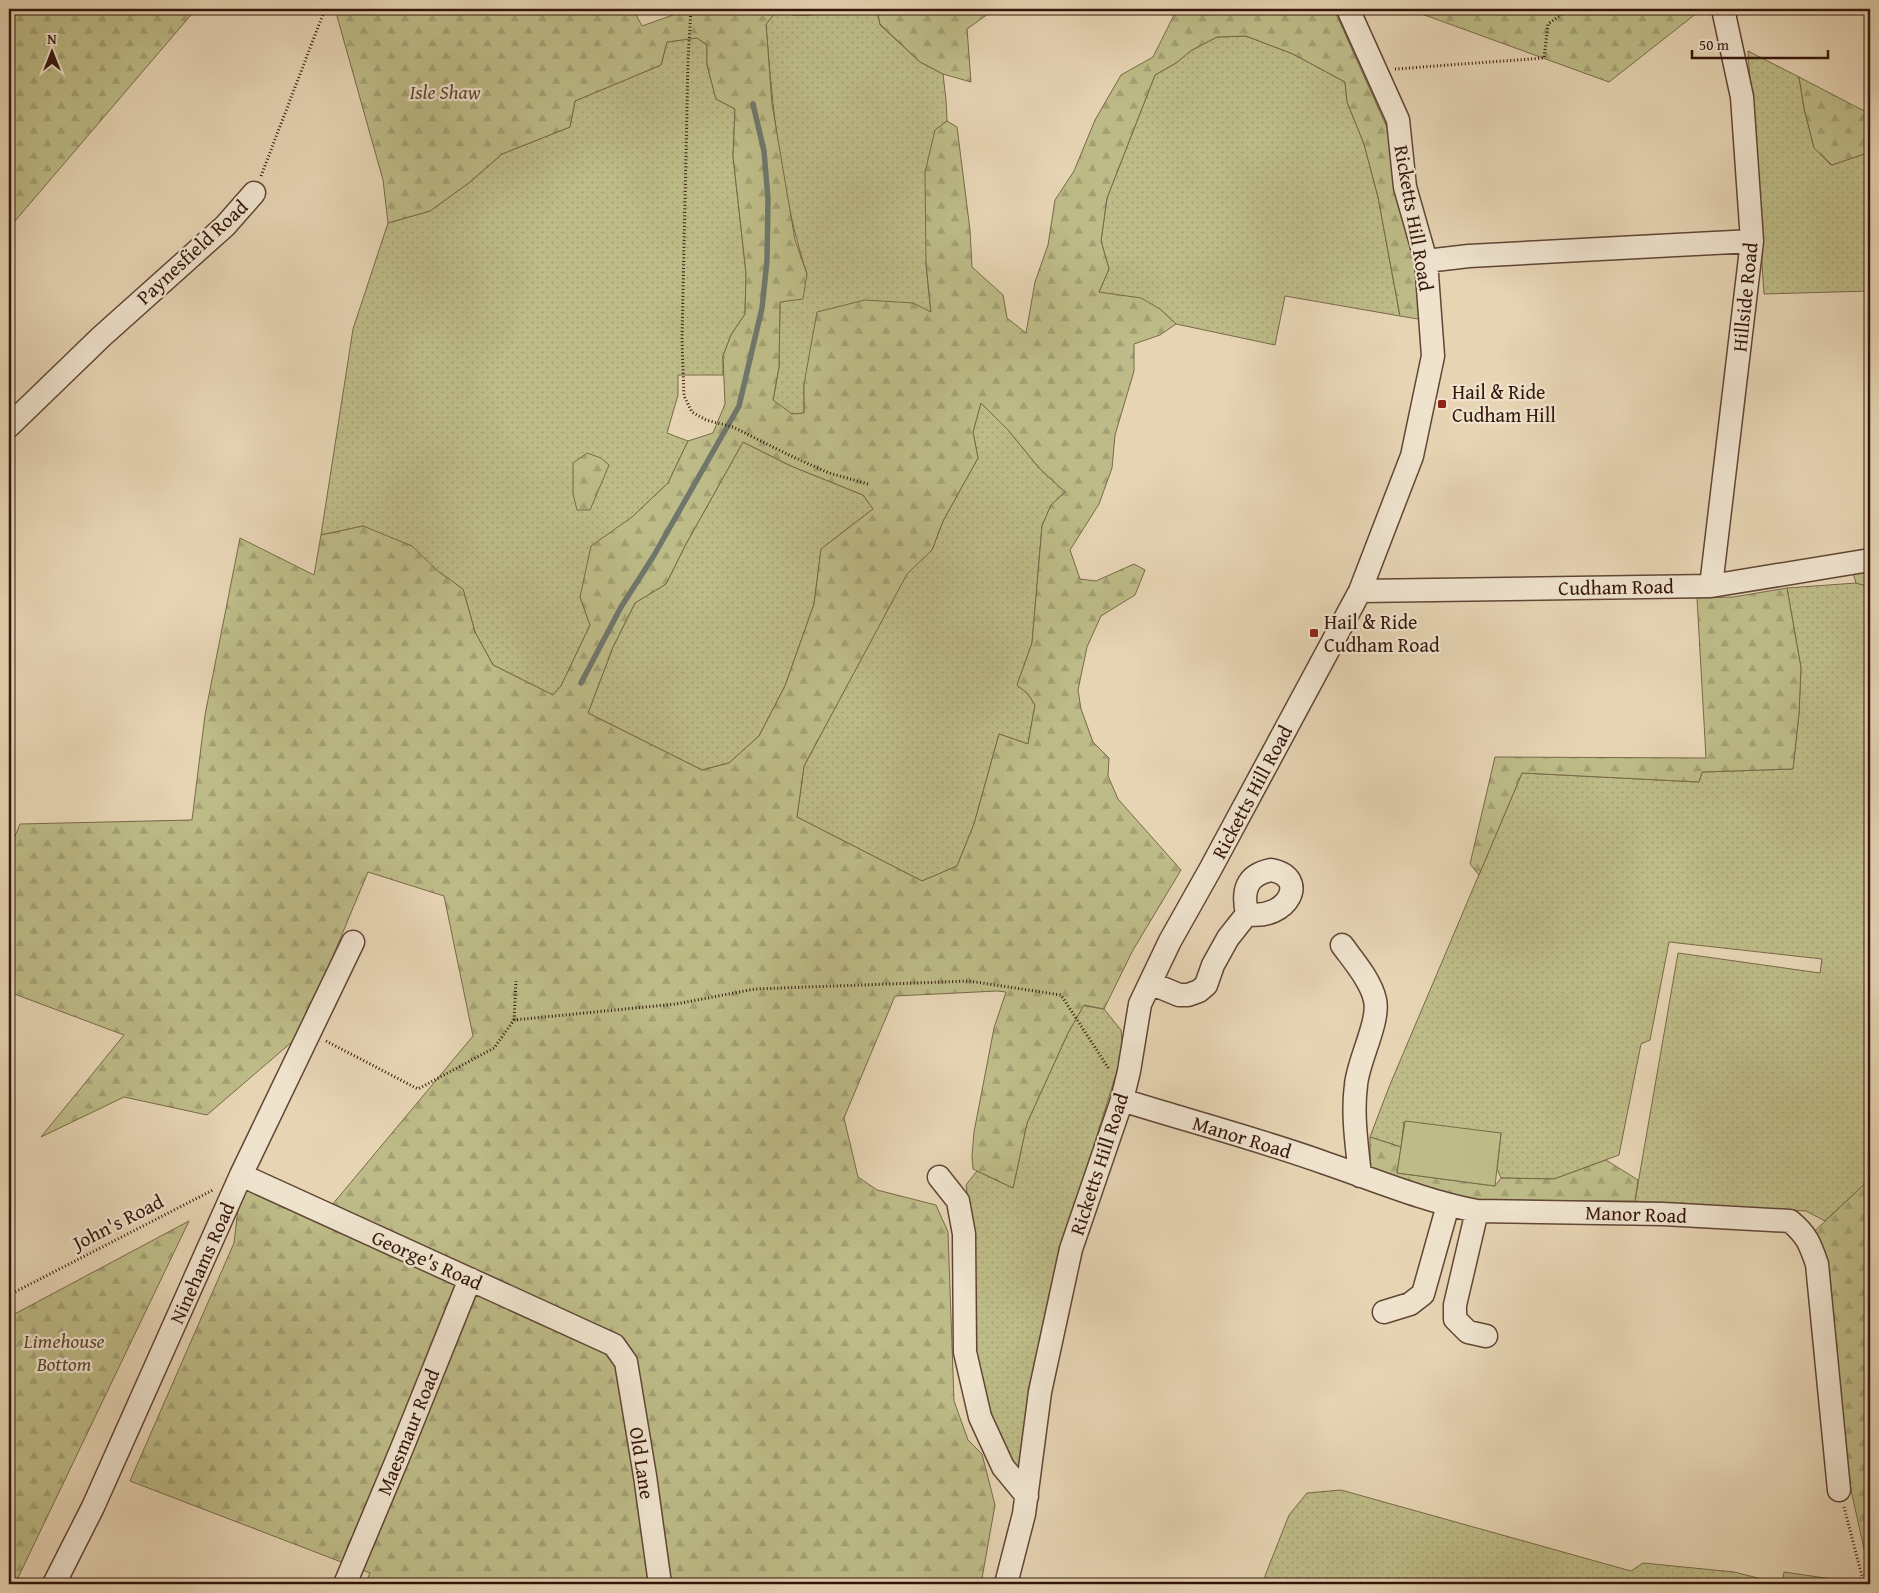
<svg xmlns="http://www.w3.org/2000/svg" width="1879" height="1593" viewBox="0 0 1879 1593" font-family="'Gentium Book Plus',serif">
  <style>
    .grass { fill: url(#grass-dots); stroke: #796849 }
    .forest { fill: url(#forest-firs); stroke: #796849; fill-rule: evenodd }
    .pitch { fill: #bdbb87; stroke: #796849 }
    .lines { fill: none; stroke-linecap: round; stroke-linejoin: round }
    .stream { stroke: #6f776c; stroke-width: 5.5 }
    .minor-casing { stroke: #614635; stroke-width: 25 }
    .path { stroke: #35160b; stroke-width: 3; stroke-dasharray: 1 2.5; stroke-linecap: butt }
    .minor { stroke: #efe3ce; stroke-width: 22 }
    .poi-dot { fill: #8f2418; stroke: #efe3ce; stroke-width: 2 }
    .labels { text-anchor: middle; stroke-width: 4.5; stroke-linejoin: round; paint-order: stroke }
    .park-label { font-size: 20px; font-style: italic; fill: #5e4830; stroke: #efe3ce }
    .street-label { font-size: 20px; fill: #35160b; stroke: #efe3ce }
    .poi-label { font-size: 20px; fill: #35160b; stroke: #efe3ce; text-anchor: start }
  </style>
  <defs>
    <pattern id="grass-dots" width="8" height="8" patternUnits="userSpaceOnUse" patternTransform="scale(1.25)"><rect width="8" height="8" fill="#bdbb87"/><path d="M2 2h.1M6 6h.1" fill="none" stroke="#a3a073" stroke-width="1.8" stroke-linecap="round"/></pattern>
    <pattern id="forest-firs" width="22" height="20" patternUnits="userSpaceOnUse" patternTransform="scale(1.25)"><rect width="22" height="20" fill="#bdbb87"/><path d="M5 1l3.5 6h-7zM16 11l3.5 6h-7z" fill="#a3a073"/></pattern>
  </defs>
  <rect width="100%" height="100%" fill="#e6d4b3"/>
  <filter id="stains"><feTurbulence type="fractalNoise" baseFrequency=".004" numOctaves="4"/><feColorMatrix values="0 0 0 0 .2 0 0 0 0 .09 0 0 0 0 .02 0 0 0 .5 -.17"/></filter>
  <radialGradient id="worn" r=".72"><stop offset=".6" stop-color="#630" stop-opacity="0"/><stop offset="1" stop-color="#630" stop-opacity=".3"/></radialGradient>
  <path class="grass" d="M849 9H877L880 25 920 62 943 74 946 100 947 121 935 131 926 264 931 313 804 384V414H791L773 401 779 367 780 302 807 274C781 195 772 106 766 24L776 12C799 18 826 14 849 9Z
    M1246 36 1293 54 1345 82 1347 102 1364 144 1378 197 1400 316 1285 296 1275 345 1176 324 1160 309 1099 292 1109 269 1101 241 1107 198 1155 75 1176 63 1192 50 1217 37Z
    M697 38 707 45V65L716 99 735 109 733 156 746 273 745 314 731 335 723 356V375H678V395L667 433 688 441 668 483 632 517 580 597 590 625 561 686 553 695 493 665 475 632 463 589 439 572 363 526 321 535 353 329 388 223 430 211 470 182 502 154 570 127 575 101 661 65 667 42Z
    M1748 51 1799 77 1804 108 1814 148 1831 165 1870 152V291L1764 294Z
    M981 402 1009 431 1039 468 1065 492 1051 505 1042 526 1032 643 1017 685 1028 694 1035 705 1028 744 999 734 974 824 957 866 922 881 797 817 804 766 907 573 932 550 943 521 978 458 973 432Z
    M743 442 791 466 863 495 873 509 821 549 814 604 785 686 759 736 729 763 702 770 588 713 613 647 635 603 666 584 686 544Z
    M1856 583 1870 587V1179L1825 1221 1806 1211 1635 1201 1678 953 1820 973 1822 959 1669 942 1650 1040 1641 1044 1619 1155 1554 1179 1501 1178 1497 1169 1501 1134 1404 1122 1401 1147 1370 1137 1389 1087 1522 773 1699 782 1702 772 1793 769 1799 713 1801 668 1787 588Z
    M1080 1005 1104 1009 1121 1030 1123 1052 1072 1215 1018 1474 981 1398 971 1315V1223L966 1185 977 1171 1013 1188 1027 1123 1068 1033 1081 1010Z
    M1341 1490 1631 1571 1643 1563 1734 1572 1782 1584H1264L1265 1576 1289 1515 1307 1493Z"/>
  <path class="forest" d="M9 9H196L9 228Z
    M335 9H633L642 26 690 9H849C826 14 799 18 776 12L766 24 772 104 795 240 807 274 803 299 780 302 779 367 773 400 792 414 804 413V384L817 312 865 300 913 303 931 312 926 264 925 172 935 130 947 121 957 127 970 230 972 267 1003 295 1007 318 1026 333 1035 282 1048 245 1055 200 1074 171 1095 120 1121 75 1153 57 1177 9H1334L1389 132 1424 320 1400 316 1378 197 1364 144 1347 102 1345 82 1293 54 1246 36 1217 37 1192 50 1176 63 1155 75 1107 198 1101 241 1109 269 1099 292 1141 298 1160 309 1176 324 1160 335 1134 344V371L1115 435 1112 468 1099 504 1070 550 1080 579 1096 581 1134 564 1145 570 1135 595 1101 616 1087 647 1078 690 1081 709 1093 742 1109 758 1108 776 1118 799 1181 870 1133 950 1104 1009 1084 1005 1068 1033 1027 1123 1013 1188 973 1169 972 1156 974 1132 994 1028 1006 992 997 991 895 996 844 1118 858 1177 877 1190 936 1205 948 1232 954 1401 968 1440 982 1454 995 1505 981 1584H365L370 1573 130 1481 234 1243 242 1175 332 1205 473 1036 444 896 368 872 300 1035 207 1115 124 1097 41 1137 124 1035 9 992V850L20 824 192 820 205 715 240 538 314 575 321 535 363 526 412 546 439 572 463 589 475 632 493 665 553 695 561 686 590 625 580 597 591 546 632 517 668 483 688 441 713 433 725 404 723 356 731 335 745 314 746 273 733 156 735 109 716 99 707 65V45L697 38 667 42 661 65 575 101 570 127 502 154 470 182 430 211 388 223 383 180ZM981 403 1009 431 1039 468 1065 492 1051 505 1042 526 1032 643 1017 685 1028 694 1035 705 1028 744 999 734 974 824 957 866 922 881 797 817 804 766 907 574 932 550 943 521 978 458 973 432ZM743 442 791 466 863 495 873 509 821 549 814 604 785 686 759 736 729 763 702 770 588 713 613 647 635 603 666 584 686 544Z
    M877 9H1007H995L967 29 971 82 943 74 920 62 880 24Z
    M1408 9H1702L1609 82Z
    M1799 77 1870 114V152L1832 165 1814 148 1804 108Z
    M587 453 601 458 609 465 590 510H577L573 494V463Z
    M1870 570V587L1856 583 1853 573Z
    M1787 588 1801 668 1799 713 1793 769 1702 772 1699 782 1522 773 1479 875 1470 864 1495 757 1706 758 1697 598 1733 597Z
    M1370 1137 1401 1147 1397 1173 1495 1186 1501 1178 1554 1179 1606 1160 1638 1180 1635 1201 1470 1200 1370 1169Z
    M1870 1179V1576L1851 1490 1805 1240Z
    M189 1221 15 1584H9V1317Z
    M1784 1572 1853 1582V1584H1782Z"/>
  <path class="pitch" d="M1405 1121 1501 1133 1495 1186 1397 1173Z"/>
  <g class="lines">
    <path class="stream" d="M581 683 621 607 653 557 739 406 762 308 767 261 768 199 764 151 753 104"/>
    <defs>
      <path id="minor" d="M1426 261 1469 256 1752 241
        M9 426 101 337 225 226 254 193
        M1711 586 1752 241 1742 97 1723 9
        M1360 591 1711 586 1870 560
        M1271 870C1310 877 1288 921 1247 914 1242 891 1246 875 1271 870Z
        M1342 945C1353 960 1371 981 1375 1000 1380 1021 1358 1061 1356 1085 1352 1115 1357 1146 1360 1176
        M1150 983 1179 995H1188L1199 991 1206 985 1213 965 1228 938 1247 914
        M1122 1100C1189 1121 1258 1139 1325 1163 1375 1180 1424 1201 1477 1211L1663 1214 1790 1221C1807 1235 1810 1244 1817 1264L1839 1490
        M241 1175 614 1345 626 1362 645 1476 660 1584
        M939 1177 958 1201 964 1234 965 1352 980 1417 1003 1467 1027 1496
        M1477 1211 1455 1305V1319L1468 1332 1486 1336
        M1384 1312 1410 1304 1423 1294 1448 1205
        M54 1584 93 1507 241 1175 353 942
        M345 1584 402 1448 470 1279
        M1006 1584 1024 1514 1040 1392 1071 1249 1122 1100 1129 1071 1140 1004 1170 941 1211 868 1360 591 1412 456 1433 356 1426 261 1405 187 1398 120 1348 9"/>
    </defs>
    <use href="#minor" class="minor-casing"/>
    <path class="path" d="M691 9 688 60 682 340 684 396 692 412 706 420 733 427 791 456 829 473 868 484
      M1395 69 1544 58 1548 24 1569 9
      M261 176 325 9
      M514 1020 516 981
      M326 1041 418 1089 494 1048 514 1020 676 1004 755 989 969 981 1061 995 1109 1069
      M9 1295 213 1190
      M1844 1507 1864 1584"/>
    <use href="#minor" class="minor"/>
  </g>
  <g class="poi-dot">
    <rect x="1437" y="399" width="10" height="10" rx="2.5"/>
    <rect x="1309" y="628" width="10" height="10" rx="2.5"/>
  </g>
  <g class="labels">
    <g class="park-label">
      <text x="445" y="99">Isle Shaw</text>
      <text x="64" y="1348">Limehouse<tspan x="64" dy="23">Bottom</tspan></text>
    </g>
    <g class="street-label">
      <text transform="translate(1414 218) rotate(80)" y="7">Ricketts Hill Road</text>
      <text transform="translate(192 252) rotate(-43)" y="7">Paynesfield Road</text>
      <text transform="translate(1745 297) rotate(-84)" y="7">Hillside Road</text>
      <text transform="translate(1616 587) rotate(-1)" y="7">Cudham Road</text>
      <text transform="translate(1252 792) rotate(-62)" y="7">Ricketts Hill Road</text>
      <text transform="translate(1242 1137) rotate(17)" y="7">Manor Road</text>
      <text transform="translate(1099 1164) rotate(-72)" y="7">Ricketts Hill Road</text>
      <text transform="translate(1636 1214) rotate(2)" y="7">Manor Road</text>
      <text transform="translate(118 1222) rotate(-27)" y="7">John's Road</text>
      <text transform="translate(427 1260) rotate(24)" y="7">George's Road</text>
      <text transform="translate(202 1263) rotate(-66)" y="7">Ninehams Road</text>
      <text transform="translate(408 1432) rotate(-68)" y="7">Maesmaur Road</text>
      <text transform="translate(642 1463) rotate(81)" y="7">Old Lane</text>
    </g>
    <g class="poi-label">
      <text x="1452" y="399">Hail &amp; Ride<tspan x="1452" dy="23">Cudham Hill</tspan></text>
      <text x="1324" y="629">Hail &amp; Ride<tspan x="1324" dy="23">Cudham Road</tspan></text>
    </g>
  </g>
  <rect width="1879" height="1593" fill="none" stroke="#e6d4b3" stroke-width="30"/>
  <rect x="10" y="10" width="1859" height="1573" fill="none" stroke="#35160b" stroke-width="2.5"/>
  <rect x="15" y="15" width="1849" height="1563" fill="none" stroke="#35160b"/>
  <g transform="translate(52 52)" stroke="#efe3ce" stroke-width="4" paint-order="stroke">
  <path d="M0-4L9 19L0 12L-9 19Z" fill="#35160b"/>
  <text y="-8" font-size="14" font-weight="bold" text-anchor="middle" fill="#35160b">N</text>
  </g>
  <path d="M1692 50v8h136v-8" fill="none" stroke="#35160b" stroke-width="2.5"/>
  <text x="1699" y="50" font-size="15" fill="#35160b" stroke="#efe3ce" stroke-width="4" paint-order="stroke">50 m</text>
  <rect width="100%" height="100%" filter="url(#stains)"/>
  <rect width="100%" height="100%" fill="url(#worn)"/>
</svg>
